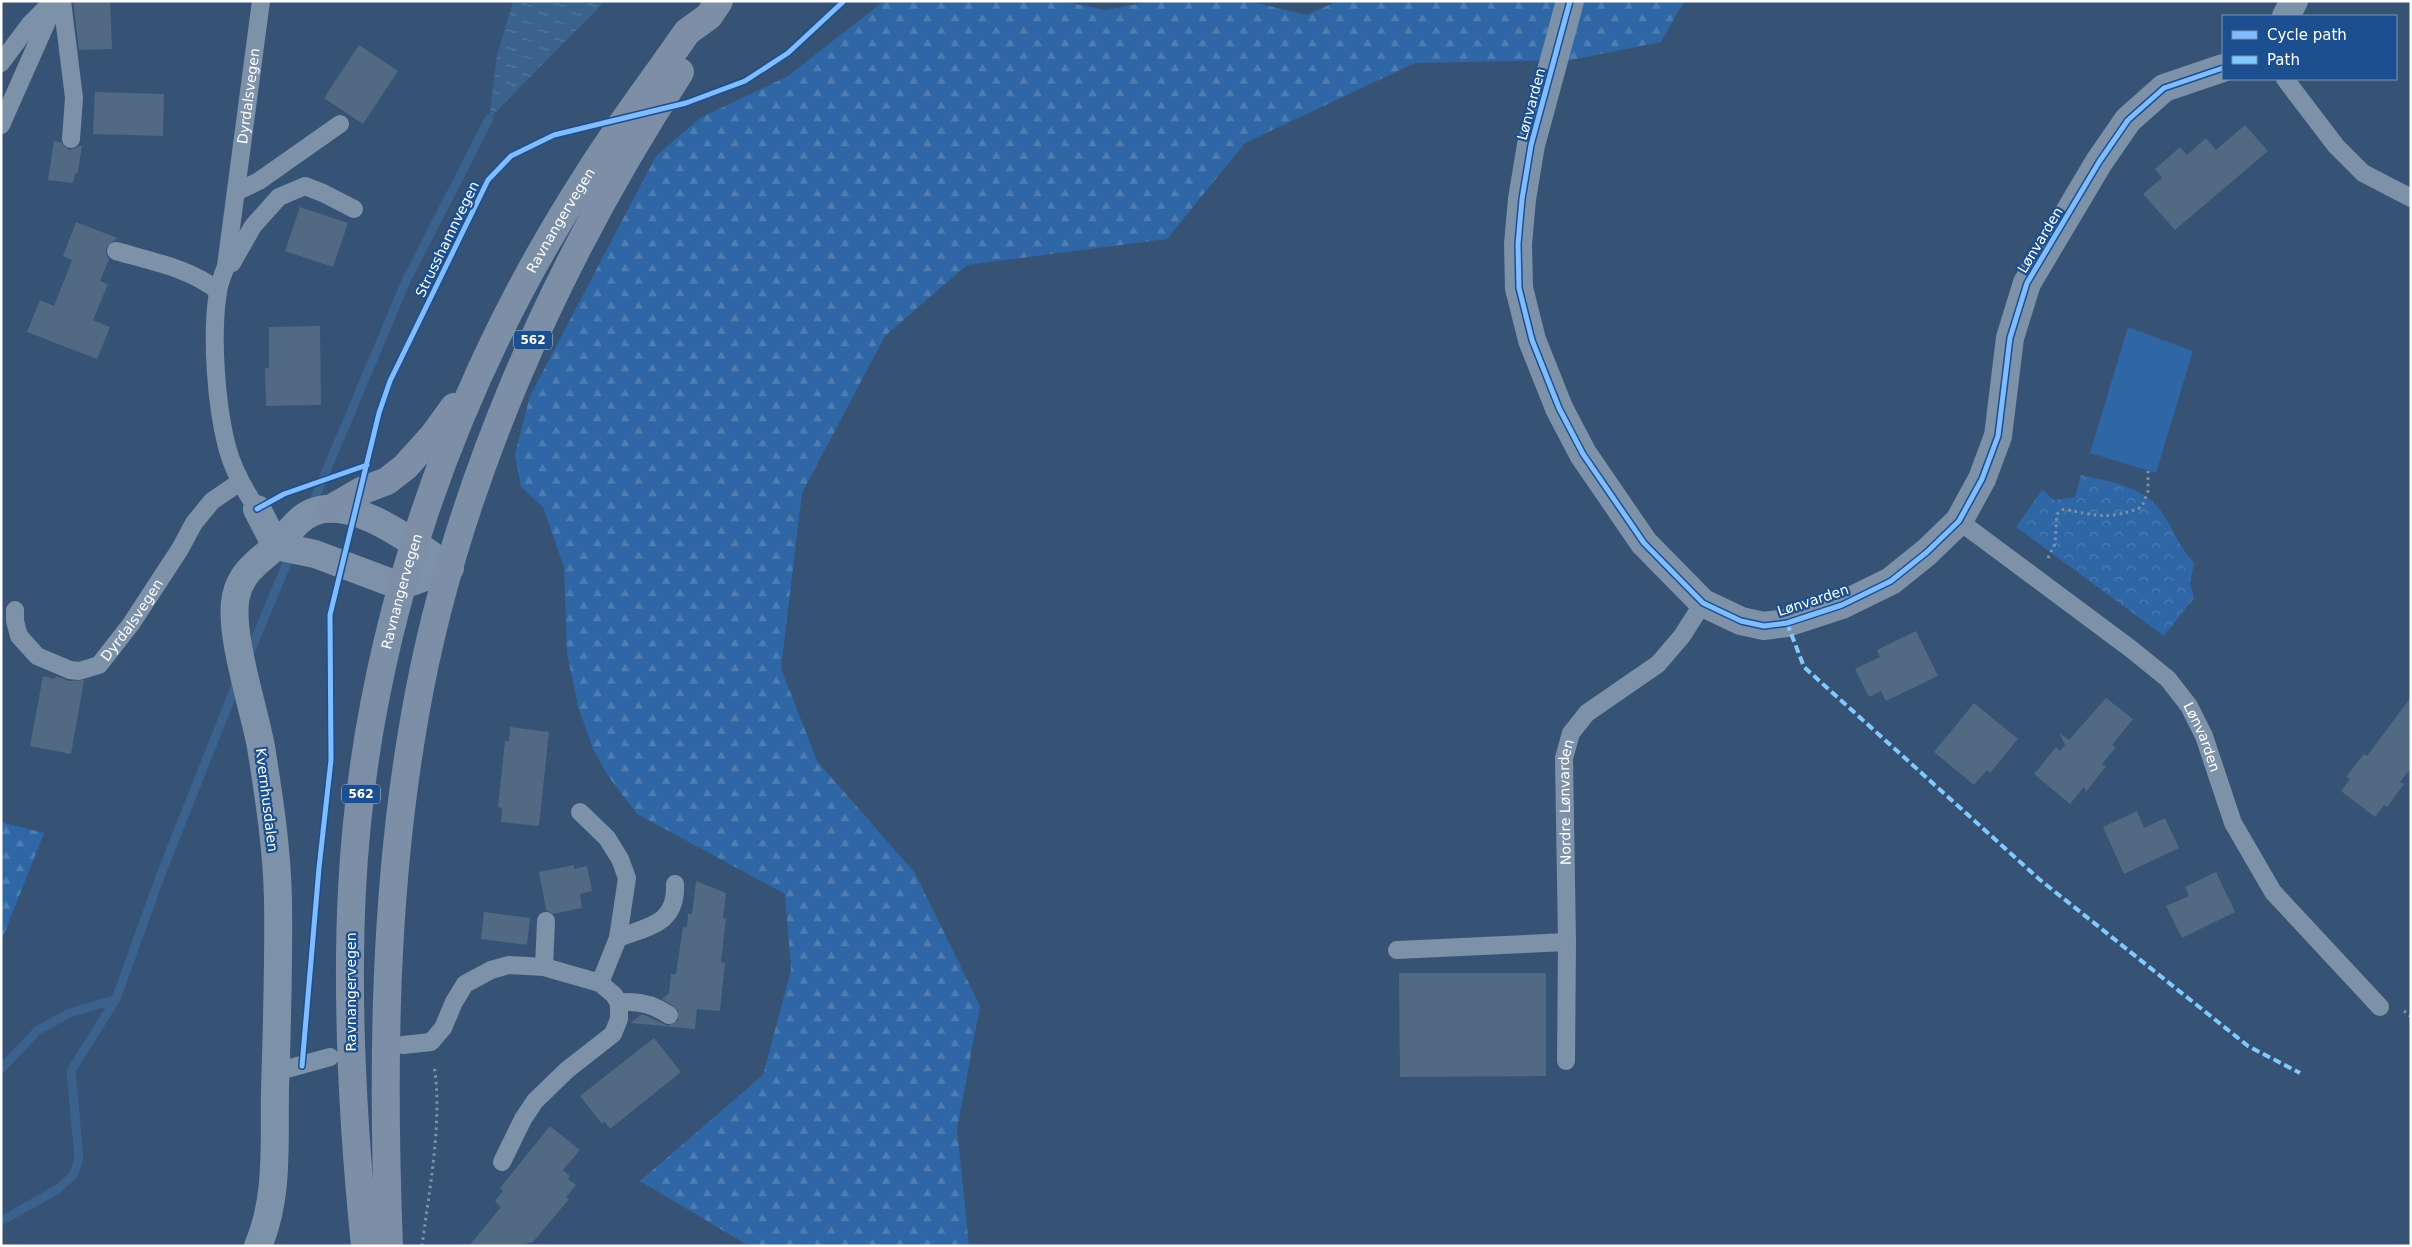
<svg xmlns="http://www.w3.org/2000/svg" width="2412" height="1247" viewBox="0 0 2412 1247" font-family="'DejaVu Sans',sans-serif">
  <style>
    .green { fill: #2f66a5 }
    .forest { fill: url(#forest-firs) }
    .park { fill: url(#park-crowns) }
    .water { fill: url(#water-ripples) }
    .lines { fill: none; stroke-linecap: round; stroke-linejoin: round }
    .stream { stroke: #3b618d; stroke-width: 9 }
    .building { fill: #526984 }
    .path { stroke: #7d92a8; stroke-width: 3; stroke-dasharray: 2.5 4; stroke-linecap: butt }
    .lane { stroke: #7d92a8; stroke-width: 18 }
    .street { stroke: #7d92a8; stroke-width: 28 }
    .primary { stroke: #7d8ea7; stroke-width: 28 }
    .quiet { stroke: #80caff; stroke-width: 4; stroke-dasharray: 8 4; stroke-linecap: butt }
    .cycleway-casing { stroke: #1b4f8f; stroke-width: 8 }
    .cycleway { stroke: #80bcff; stroke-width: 5 }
    .labels { text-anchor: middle; stroke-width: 4.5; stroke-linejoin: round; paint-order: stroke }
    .shield { fill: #1b4f8f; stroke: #bbcadd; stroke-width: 1 }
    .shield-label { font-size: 12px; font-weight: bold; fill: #fff }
    .street-label { font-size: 14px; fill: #fff; stroke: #1b4f8f }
  </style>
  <defs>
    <pattern id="forest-firs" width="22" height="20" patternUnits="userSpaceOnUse" patternTransform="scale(1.25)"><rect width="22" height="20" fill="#2f66a5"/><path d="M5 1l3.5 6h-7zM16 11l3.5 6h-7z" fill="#4e7db2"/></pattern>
    <pattern id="park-crowns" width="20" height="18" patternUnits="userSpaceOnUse" patternTransform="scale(1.25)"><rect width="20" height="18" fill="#2f66a5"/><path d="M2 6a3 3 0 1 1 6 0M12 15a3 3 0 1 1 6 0" fill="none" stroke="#4e7db2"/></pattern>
    <pattern id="water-ripples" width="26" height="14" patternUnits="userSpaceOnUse" patternTransform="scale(1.25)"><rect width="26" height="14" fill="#3b618d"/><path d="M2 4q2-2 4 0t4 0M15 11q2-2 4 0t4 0" fill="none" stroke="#58799e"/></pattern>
  </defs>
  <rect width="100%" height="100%" fill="#365274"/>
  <path class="green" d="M2128 327 2193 351 2156 473 2090 453Z"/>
  <path class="forest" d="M889 1H1061L1106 10 1152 1H1247L1307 15 1338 1H1684L1661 42 1571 60 1415 63 1245 143 1167 239 967 265 885 336 802 493 781 668 817 761 915 873 980 1006 957 1129 969 1246H749L640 1181 763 1075 791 970 785 894 637 814 608 776 593 749 578 706 567 653 564 567 543 507 521 487 515 454 530 396 656 156 700 118 788 76 880 4Z
    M1 822 44 833 1 942Z"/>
  <path class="park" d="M2081 475C2110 482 2142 485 2161 511 2173 528 2179 547 2194 563L2190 583 2194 598 2164 636 2016 527 2042 490 2054 500 2075 497Z"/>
  <path class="water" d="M513 1H605L489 119 497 55Z"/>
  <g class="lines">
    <path class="stream" d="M311 507 406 281 489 119
      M248 657 292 551
      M1 1069 38 1030 70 1013 116 999
      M1 1221 58 1189 74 1174 79 1158 71 1071 116 999 161 874 238 680"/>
  </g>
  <path class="building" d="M73 1H110L112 49 79 50Z
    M359 45 398 71 363 124 324 98Z
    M95 92 164 94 163 136 93 134Z
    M2245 125 2268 151 2175 230 2143 194 2162 178 2155 169 2180 147 2187 155 2206 138 2216 150Z
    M54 141 61 142 65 147 70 150 82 145 78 172 75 174 73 183 48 180Z
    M300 207 348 223 333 267 285 251Z
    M76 222 117 238 106 248V254L109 259 100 281 108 284 93 320 110 327 97 359 27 332 40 300 54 306 72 260 63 256Z
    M320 326 321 405 266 406 265 368H269V327Z
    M1916 631 1938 676 1886 701 1881 691 1869 697 1855 669 1880 657 1877 650Z
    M43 676 55 679 56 676 69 681 84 680 71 754 30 746Z
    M2411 697V768L2400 782 2404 784 2387 807 2384 805 2375 817 2341 791 2350 779 2346 777 2364 754 2367 756Z
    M2106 698 2133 719 2112 745 2116 747 2102 764 2106 766 2086 792 2084 787 2070 804 2034 774 2056 747 2060 751 2065 745 2059 733 2069 740Z
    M1974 703 2018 739 1990 773 1987 770 1974 785 1934 752Z
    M510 727 549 732 539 826 501 822 502 808 498 807 505 741H509Z
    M2137 811 2144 828 2165 818 2179 848 2124 874 2103 827Z
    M574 865V869L587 866 592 891 580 894 582 908 553 914 546 910 539 872Z
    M2216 872 2235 912 2182 938 2166 906 2189 896 2185 887Z
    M696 881 726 893 723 918H726L721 962 725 963 720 1011 697 1009 695 1029 631 1023 642 1014 668 1026 678 1020V1010L662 999 669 993 671 974H676L683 927H687L688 914H692Z
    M484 912 530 918 527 945 481 939Z
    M1399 973H1546V1076L1400 1077Z
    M654 1038 681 1072 610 1129 604 1121 602 1124 580 1096Z
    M550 1126 580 1150 563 1170 570 1176 568 1179 576 1185 566 1197 569 1199 533 1242 517 1246H469L501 1207 495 1201 503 1191 500 1188Z"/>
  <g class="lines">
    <path class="path" d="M2048 558 2055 544 2057 514 2064 509C2096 516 2111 520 2142 507L2148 491V471
      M2404 1011 2411 1017
      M422 1246C429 1192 443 1118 434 1065"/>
    <g class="lane">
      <path d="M62 1 74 98 71 139"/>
      <path d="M1 63 30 24 51 3"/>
      <path d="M2285 79 2336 146 2363 173 2411 198"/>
      <path d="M1 125 56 1"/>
      <path d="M236 192 259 181 340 124"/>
      <path d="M116 251C150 261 190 268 218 291"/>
      <path d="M226 266 232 263 253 226 279 197 305 186 323 193 354 209"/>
      <path id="s1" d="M257 509C244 489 233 470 227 447 216 405 211 335 218 292 219 283 223 275 226 266L261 1"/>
      <path id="s2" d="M1959 521 2131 649 2168 679 2189 706 2204 736 2233 823 2273 892 2380 1007"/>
      <path id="s3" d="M15 610V621L19 636 37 656 70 670 79 671 99 665 131 624 180 549 194 523 212 501 240 482"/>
      <path d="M580 812 607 838 620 859 627 878 618 938 600 983"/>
      <path d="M618 938C649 926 677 924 675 884"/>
      <path d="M1397 950 1567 942"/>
      <path d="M544 967 546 921"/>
      <path d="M619 1003C637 1000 654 1005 669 1015"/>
      <path d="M403 1045 431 1042 443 1028 454 1002 465 984 491 970 509 965 544 967 600 983 614 995 619 1003V1019L613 1034 567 1070 535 1101 523 1119 502 1162"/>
      <path id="s4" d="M1566 1061 1567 942 1564 758 1571 733 1587 713 1658 664 1682 636 1703 603"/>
      <path d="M276 1072 330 1057"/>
    </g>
    <path class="street" d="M1570 1 1531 145 1522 199 1518 244 1519 288 1532 340 1559 408 1583 454 1644 543 1703 603 1741 621 1764 626 1787 623 1842 605 1891 581 1927 552 1959 521 1982 479 1998 436 2010 338 2027 283 2099 162 2128 120 2164 88 2223 68
      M2286 16 2294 1
      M257 509 276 546
      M276 546 315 554 400 586 450 568
      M258 1246C279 1198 274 1141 275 1090 277 1026 279 963 278 899 277 849 269 797 261 747 254 708 228 632 236 596 241 572 258 562 275 547 288 535 296 519 313 512 355 495 417 546 450 568"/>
    <g class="primary">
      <path d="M330 509 361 491 387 481 405 467 433 436 454 407"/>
      <path id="s5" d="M365 1246C353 1127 346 1008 352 889 365 636 450 389 587 176 618 126 654 80 687 32L709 16 719 1"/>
      <path d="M389 1246C382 1068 384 890 415 715 454 490 556 262 680 72"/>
    </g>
    <path class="quiet" d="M1787 623 1804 667 2039 879 2248 1046 2300 1073"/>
    <defs>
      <path id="cycleway" d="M1570 1 1531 145 1522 199 1518 244 1519 288 1532 340 1559 408 1583 454 1644 543 1703 603 1741 621 1764 626 1787 623 1842 605 1891 581 1927 552 1959 521 1982 479 1998 436 2010 338 2027 283 2099 162 2128 120 2164 88 2223 68
        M257 509 284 494 367 465
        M302 1066 319 868 331 760 330 615 379 413 390 381 488 180 511 156 554 135 686 103 745 81 788 53 844 1"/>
    </defs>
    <use href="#cycleway" class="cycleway-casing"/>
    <use href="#cycleway" class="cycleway"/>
  </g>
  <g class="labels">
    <g class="shield">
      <rect x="514" y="330.5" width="38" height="19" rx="4"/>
      <rect x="342" y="784.5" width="38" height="19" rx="4"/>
    </g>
    <g class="shield-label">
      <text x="533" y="344">562</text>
      <text x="361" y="798">562</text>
    </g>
    <g class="street-label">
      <text dy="5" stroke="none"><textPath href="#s1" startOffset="424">Dyrdalsvegen</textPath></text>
      <text transform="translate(1531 104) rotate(-75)" y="5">Lønvarden</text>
      <text dy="5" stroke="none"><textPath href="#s5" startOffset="1065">Ravnangervegen</textPath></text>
      <text transform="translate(447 239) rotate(-64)" y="5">Strusshamnvegen</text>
      <text transform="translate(2040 240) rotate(-59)" y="5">Lønvarden</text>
      <text dy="5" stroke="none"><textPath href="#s5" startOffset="660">Ravnangervegen</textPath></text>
      <text transform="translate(1813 600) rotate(-18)" y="5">Lønvarden</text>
      <text dy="5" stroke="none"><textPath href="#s3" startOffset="175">Dyrdalsvegen</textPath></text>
      <text dy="5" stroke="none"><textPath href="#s2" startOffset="330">Lønvarden</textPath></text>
      <text transform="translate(267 800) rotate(83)" y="5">Kvernhusdalen</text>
      <text dy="5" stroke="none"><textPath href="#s4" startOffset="259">Nordre Lønvarden</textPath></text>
      <text transform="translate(351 992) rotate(-90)" y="5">Ravnangervegen</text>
    </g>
  </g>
  <rect width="2412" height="1247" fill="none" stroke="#ffffff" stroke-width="5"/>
  <rect x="2222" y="15" width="175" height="65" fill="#1b4f8f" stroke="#7695bc"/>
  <rect x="2232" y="31" width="25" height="8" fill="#80bcff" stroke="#7695bc"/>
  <text x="2267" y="40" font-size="15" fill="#ffffff">Cycle path</text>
  <rect x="2232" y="56" width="25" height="8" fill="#80caff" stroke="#7695bc"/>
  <text x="2267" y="65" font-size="15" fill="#ffffff">Path</text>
</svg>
